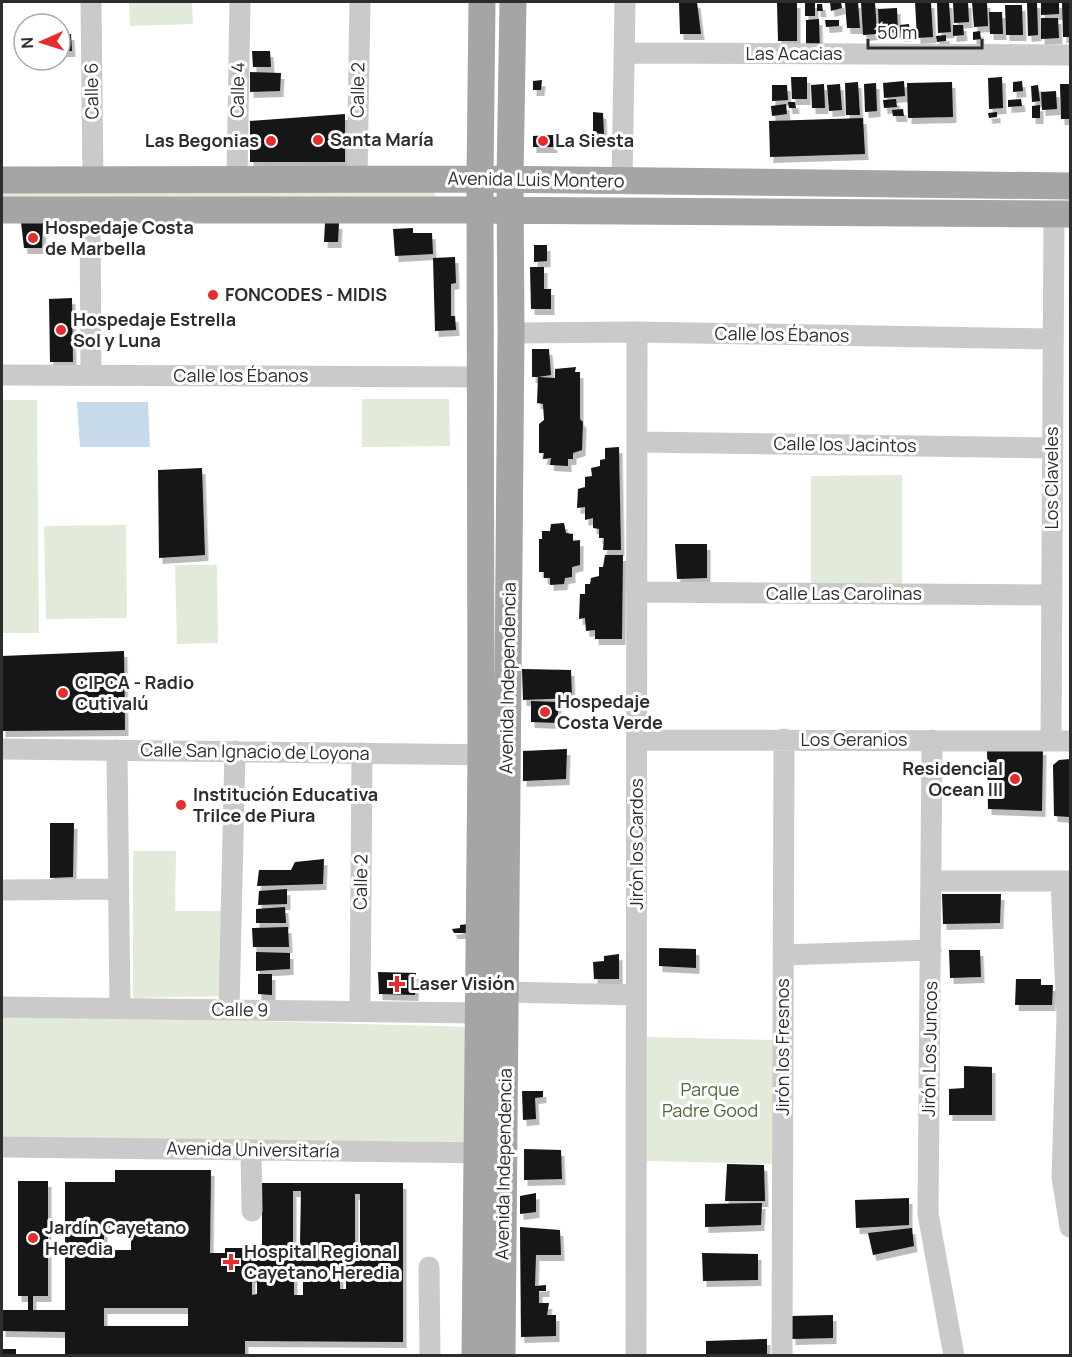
<svg xmlns="http://www.w3.org/2000/svg" width="1072" height="1357" viewBox="0 0 1072 1357" font-family="Manrope,sans-serif">
  <style>
    .green { fill: #e2ebda }
    .water { fill: #c6daeb }
    .building { fill: #141414; fill-rule: evenodd; filter: url(#shadow) }
    .lines { fill: none; stroke-linecap: round; stroke-linejoin: round }
    .minor { stroke: #cacaca; stroke-width: 21 }
    .major { stroke: #a5a5a5; stroke-width: 27 }
    .poi-dot { fill: #e72c2e; stroke: #fff; stroke-width: 2 }
    .labels { text-anchor: middle; stroke-width: 6; stroke-linejoin: round; paint-order: stroke }
    .street-label { font-size: 18px; fill: #2d2d2d; stroke: #fff }
    .poi-label { font-size: 18px; font-weight: bold; fill: #2d2d2d; stroke: #fff; text-anchor: start }
    .park-label { font-size: 18px; fill: #4d693a; stroke: #fff }
  </style>
  <defs>
    <filter id="shadow"><feDropShadow dx="3.5" dy="6" stdDeviation="0" flood-color="#0004"/></filter>
  </defs>
  <rect width="100%" height="100%" fill="#fff"/>
  <path class="green" d="M129 2H192L193 24 130 26Z
    M2 188H429L437 197 2 201Z
    M362 399H449L450 446 362 447Z
    M2 400H37L39 633H2Z
    M902 475V586H811V476Z
    M126 525 127 618 46 619 44 526Z
    M175 565H217L218 643 177 644Z
    M133 851H176L175 911H222L221 996 133 998Z
    M2 1014 473 1027 470 1142 2 1138Z
    M647 1037 773 1040V1164L646 1161Z"/>
  <path class="water" d="M77 402H148L150 447H80Z"/>
  <path class="building" d="M679 2H697L701 34H680Z
    M777 2H797V41H778Z
    M805 2H815V16H805Z
    M830 2H841L842 8 831 11Z
    M858 2 860 28H847L845 3Z
    M861 2H875L877 34 863 35Z
    M915 2H931L933 37 917 38Z
    M937 2H949L951 32 938 33Z
    M953 2H968L969 22 954 23Z
    M972 2H987L988 26 974 27Z
    M1027 2H1037L1038 35 1028 36Z
    M1041 2H1059V14L1041 15Z
    M1062 2H1070V37H1063Z
    M817 4H822L823 11H817Z
    M1005 5H1022L1023 35H1006Z
    M897 8 898 32 879 33 878 9Z
    M989 12H1002L1003 34H990Z
    M1041 18H1058L1059 38 1041 39Z
    M819 19 820 51H806V20Z
    M825 20H839V26L826 27Z
    M909 24 910 35 901 36 900 25Z
    M953 25H963L964 35 953 36Z
    M980 31 981 39 973 40V32Z
    M60 34H71L72 51H60Z
    M946 35V41L937 42 936 36Z
    M252 51H270L271 67H253Z
    M250 72 281 73 280 91 250 92Z
    M791 77H807V99H792Z
    M1002 77 1003 108 989 109 988 78Z
    M542 80 541 90H533V81Z
    M904 81 905 96 884 98 883 83Z
    M1022 81 1023 91 1013 92V82Z
    M858 82 860 115H846L845 83Z
    M952 82 953 117 908 118 907 83Z
    M876 83 877 111 865 112 864 84Z
    M824 84 825 108H812L811 85Z
    M840 84 842 110 829 111 827 85Z
    M1060 84H1070V119H1061Z
    M772 85H787L788 100 772 101Z
    M1038 85 1040 101 1032 102 1031 86Z
    M1056 91 1057 109 1042 110 1041 92Z
    M896 99 897 107 884 108 883 100Z
    M1021 99 1022 106 1008 107V100Z
    M788 102H795L796 108H789Z
    M786 104 787 114 772 116 771 106Z
    M1040 105V118H1032V106Z
    M903 109 904 116H893L892 110Z
    M593 112 603 113 604 134 593 133Z
    M997 112V117L989 118 988 113Z
    M345 114V162H250V121Z
    M863 118 865 154 770 157 769 121Z
    M553 135 554 147H533V136Z
    M21 222H43L42 248H24Z
    M325 223H339L338 242H324Z
    M413 228V233H432L433 254 395 256 393 229Z
    M534 245H547V261L534 262Z
    M455 257 456 283 451 284V316H455L456 330 435 331 433 258Z
    M530 267H544V289H551V309H531Z
    M72 298 73 362H50L49 299Z
    M532 349H549L551 375 538 377 555 378V369L576 367 575 372H580V419L583 422 582 450 573 453V459H568V466L550 465 551 458 543 459 544 453H539V424L544 420 543 404 537 403 538 377H532Z
    M619 447 621 550H603L604 538H599V529L593 528V518L585 520V507L577 508 578 489 585 487V477L592 476 591 468 600 466V460L605 459V448Z
    M202 468 205 555 159 558 158 470Z
    M564 523 566 533 573 534V541L580 540V565L572 567V577L565 578 564 584 550 585V578H544V572H539V539H542V531H550L551 524Z
    M675 544H707V578L677 579Z
    M605 555H623L622 639H595V630L586 631 585 618 579 619 580 594H585V584H590L591 578 599 576V567H603Z
    M124 651 125 730 2 731V656Z
    M522 669 571 670 572 698 523 700Z
    M531 701 558 702V723L531 722Z
    M567 749 566 779 523 781V751Z
    M987 749H1043L1042 811 988 809Z
    M1070 759V817L1054 816 1053 765 1059 760Z
    M50 823H74L73 877 50 878Z
    M324 859 323 884 257 886 259 870H291L295 862Z
    M287 889V904L258 905 259 891Z
    M942 894H1001L1000 923 943 924Z
    M285 907 286 923H256V909Z
    M468 924 470 933H454L452 929 460 928V925Z
    M288 927 289 947H253L252 928Z
    M659 948 696 949V968L659 966Z
    M949 950H980L981 977 950 978Z
    M256 952 290 953V969L256 971Z
    M619 954V979H594L593 962 604 961V956Z
    M378 972 416 973 415 995 379 994Z
    M258 974H272V995L258 994Z
    M1016 979H1041V985H1053L1052 1005H1015Z
    M964 1066 992 1067V1115H949V1089L964 1088Z
    M522 1091H543V1097L535 1098 536 1119 523 1120Z
    M524 1149 561 1150 562 1179 524 1180Z
    M727 1164 764 1165 765 1201H725Z
    M115 1170H211L210 1253H225V1248H245L246 1253H262V1183H403V1342L245 1341V1356H65V1332L2 1331V1310H28V1296H18V1181H48V1296H33V1310H65V1182H115ZM293 1191H301L300 1244 293 1245ZM355 1194H360V1245H355ZM104 1227H131V1250H104ZM340 1273H346V1289H340ZM294 1274H303V1295H294ZM257 1276V1294L252 1295V1277ZM104 1308H188V1326H104Z
    M536 1193V1212L520 1214V1196Z
    M909 1198V1225L856 1228 855 1200Z
    M762 1203 761 1225 705 1227V1204Z
    M520 1227 560 1230 561 1255H536L535 1286 546 1285V1291H539V1303H549L547 1315H556V1336L521 1337Z
    M912 1228 914 1246 873 1255 868 1233Z
    M702 1253 758 1254V1280L703 1281Z
    M833 1315V1338L792 1339 791 1316Z
    M767 1339V1356H706V1341Z
    M2 1349H16V1356H2Z"/>
  <g class="lines">
    <path class="minor" d="M91 2 93 181
      M626 53 1070 55
      M237 179 240 2
      M357 179 360 2
      M622 182 625 2
      M90 210 91 375
      M511 333 637 332 1053 339
      M2 375 480 377
      M637 442 1053 448
      M637 592 1052 595
      M637 740 1070 741
      M932 740 928 1214 954 1356
      M1051 741 1054 214
      M2 749 495 755
      M117 750 120 1008
      M932 881H1070
      M1061 881 1067 1017 1062 1177 1070 1227
      M2 890 119 889
      M783 955 931 950
      M506 992 636 995
      M2 1007 478 1013
      M229 1009 235 751
      M360 1011 362 753
      M2 1147 492 1153
      M251 1150 252 1211
      M429 1267 430 1356
      M636 1356 637 332
      M782 1356 784 739"/>
    <path class="major" d="M2 180 480 179 1070 186
      M2 210H480L1070 214
      M475 1356 481 754 480 179 482 2
      M502 1356 511 333 510 179 513 2"/>
  </g>
  <g class="poi-dot">
    <circle cx="318" cy="140" r="6"/>
    <circle cx="271" cy="141" r="6"/>
    <circle cx="543" cy="141" r="6"/>
    <circle cx="33" cy="238" r="6"/>
    <circle cx="213" cy="295" r="6"/>
    <circle cx="61" cy="330" r="6"/>
    <circle cx="63" cy="693" r="6"/>
    <circle cx="545" cy="712" r="6"/>
    <circle cx="1015" cy="779" r="6"/>
    <circle cx="181" cy="805" r="6"/>
    <path d="M394 975h6v6h6v6h-6v6h-6v-6h-6v-6h6z"/>
    <circle cx="33" cy="1238" r="6"/>
    <path d="M228 1253h6v6h6v6h-6v6h-6v-6h-6v-6h6z"/>
  </g>
  <g class="labels">
    <g class="street-label">
      <text x="794" y="60">Las Acacias</text>
      <text transform="translate(238 90) rotate(-89)" y="6">Calle 4</text>
      <text transform="translate(358 90) rotate(-89)" y="6">Calle 2</text>
      <text transform="translate(92 91) rotate(-91)" y="6">Calle 6</text>
      <text transform="translate(536 180) rotate(1)" y="6">Avenida Luis Montero</text>
      <text transform="translate(782 335) rotate(1)" y="6">Calle los Ébanos</text>
      <text x="241" y="382">Calle los Ébanos</text>
      <text transform="translate(845 445) rotate(1)" y="6">Calle los Jacintos</text>
      <text transform="translate(1052 478) rotate(-90)" y="6">Los Claveles</text>
      <text x="844" y="600">Calle Las Carolinas</text>
      <text transform="translate(508 678) rotate(-89)" y="6">Avenida Independencia</text>
      <text x="854" y="746">Los Geranios</text>
      <text transform="translate(255 752) rotate(1)" y="6">Calle San Ignacio de Loyona</text>
      <text transform="translate(637 844) rotate(-90)" y="6">Jirón los Cardos</text>
      <text transform="translate(361 882) rotate(-89)" y="6">Calle 2</text>
      <text transform="translate(240 1010) rotate(1)" y="6">Calle 9</text>
      <text transform="translate(783 1047) rotate(-90)" y="6">Jirón los Fresnos</text>
      <text transform="translate(930 1049) rotate(-89)" y="6">Jirón Los Juncos</text>
      <text transform="translate(253 1150) rotate(1)" y="6">Avenida Universitaría</text>
      <text transform="translate(504 1164) rotate(-89)" y="6">Avenida Independencia</text>
    </g>
    <g class="poi-label">
      <text x="330" y="146">Santa María</text>
      <text x="259" y="147" text-anchor="end">Las Begonias</text>
      <text x="555" y="147">La Siesta</text>
      <text x="45" y="234">Hospedaje Costa<tspan x="45" dy="21">de Marbella</tspan></text>
      <text x="225" y="301">FONCODES - MIDIS</text>
      <text x="73" y="326">Hospedaje Estrella<tspan x="73" dy="21">Sol y Luna</tspan></text>
      <text x="75" y="689">CIPCA - Radio<tspan x="75" dy="21">Cutivalú</tspan></text>
      <text x="557" y="708">Hospedaje<tspan x="557" dy="21">Costa Verde</tspan></text>
      <text x="1003" y="775" text-anchor="end">Residencial<tspan x="1003" dy="21">Ocean III</tspan></text>
      <text x="193" y="801">Institución Educativa<tspan x="193" dy="21">Trilce de Piura</tspan></text>
      <text x="410" y="990">Laser Visión</text>
      <text x="45" y="1234">Jardín Cayetano<tspan x="45" dy="21">Heredia</tspan></text>
      <text x="244" y="1258">Hospital Regional<tspan x="244" dy="21">Cayetano Heredia</tspan></text>
    </g>
    <g class="park-label">
      <text x="710" y="1096">Parque<tspan x="710" dy="21">Padre Good</tspan></text>
    </g>
  </g>
  <rect width="1072" height="1357" fill="none" stroke="#2d2d2d" stroke-width="6"/>
  <g transform="translate(42 42) rotate(267)"><circle r="28" fill="#ffffff" stroke="#ababab" stroke-width="1.5"/>
  <path d="M0-4.5L10 22L0 15L-10 22Z" fill="#e72c2e"/>
  <text y="-9" font-size="16" font-weight="bold" text-anchor="middle" fill="#2d2d2d">N</text>
  </g>
  <path d="M868 39v9h114v-9" fill="none" stroke="#2d2d2d" stroke-width="3"/>
  <text x="877" y="39" font-size="18" fill="#2d2d2d" stroke="#ffffff" stroke-width="4.5" paint-order="stroke">50 m</text>
</svg>
